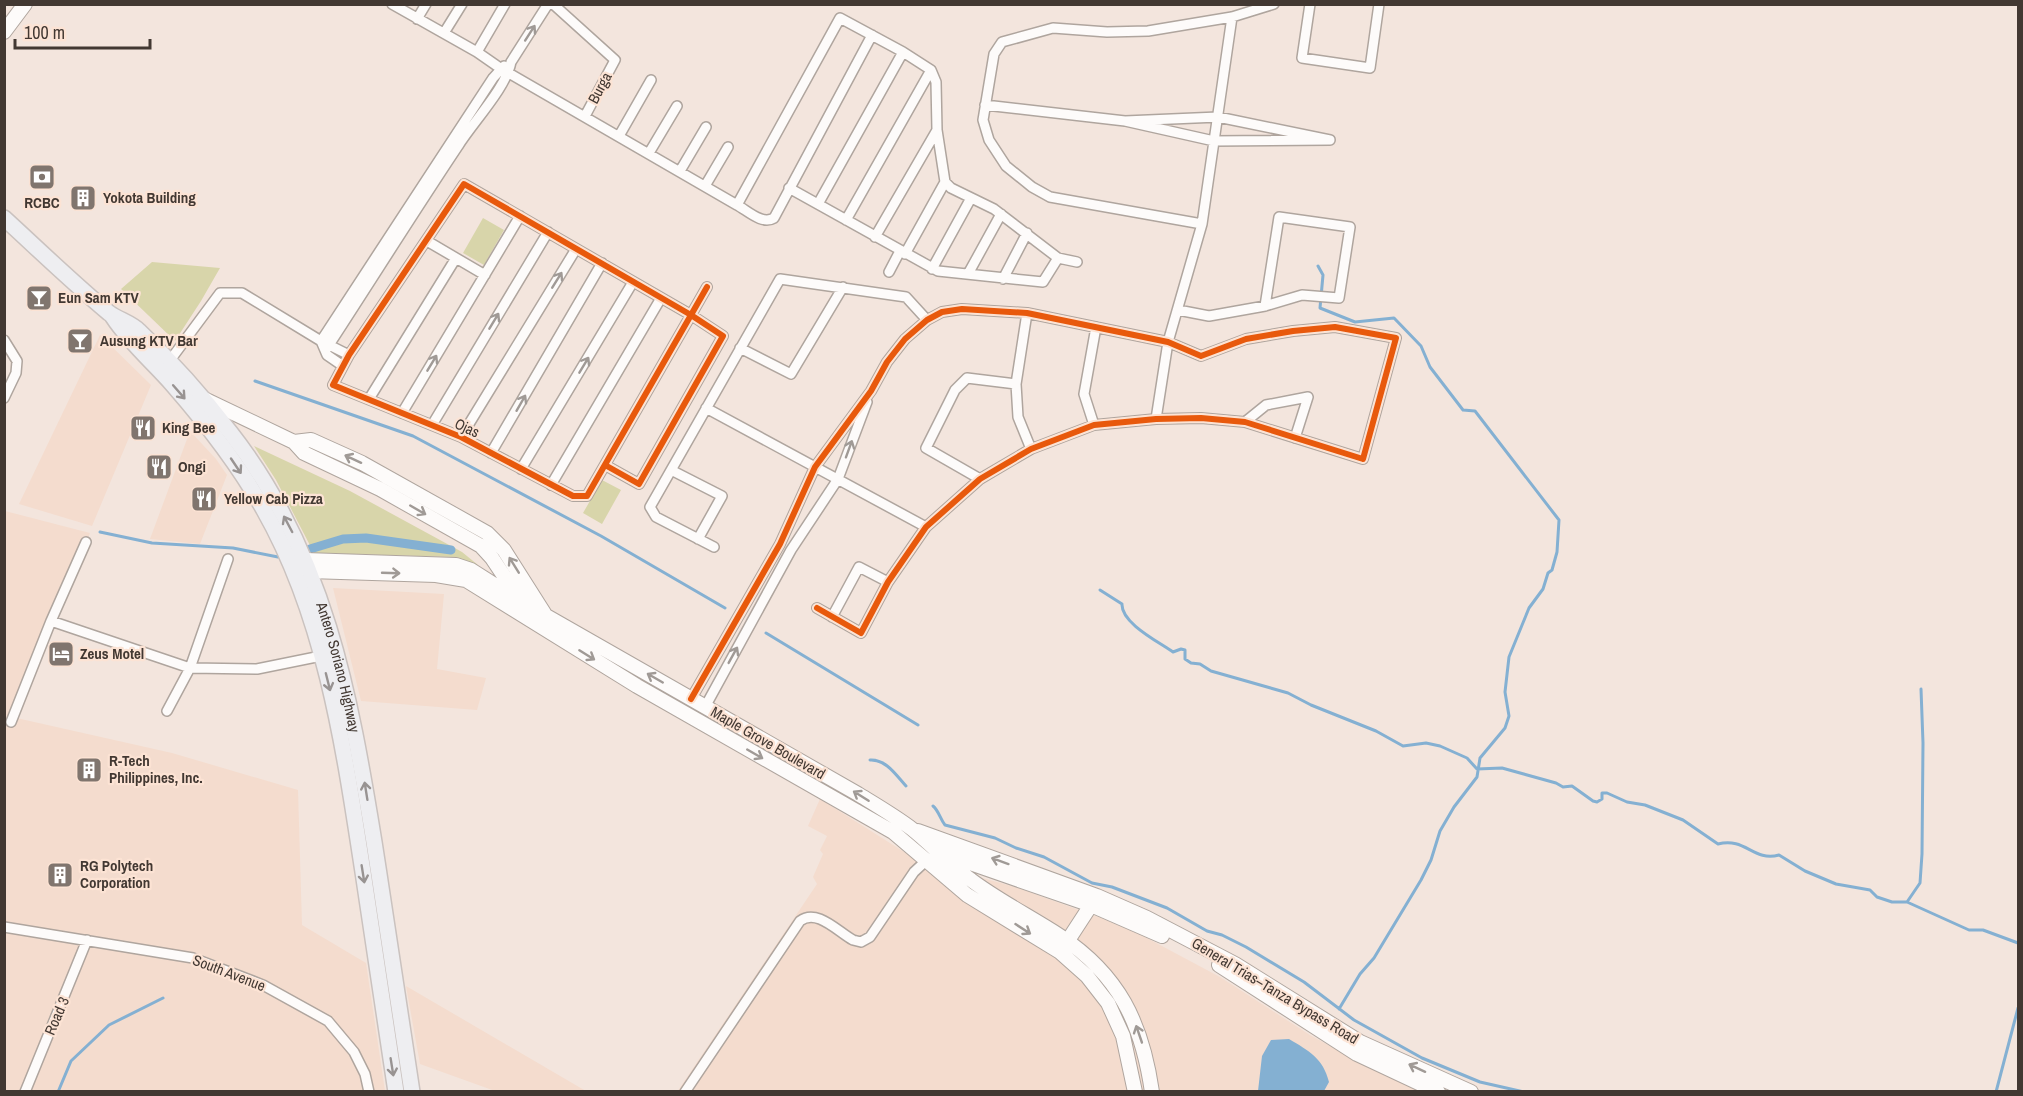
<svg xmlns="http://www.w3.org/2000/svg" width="2023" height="1096" viewBox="0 0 2023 1096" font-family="'Archivo Narrow',sans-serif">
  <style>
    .built { fill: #f4dcce }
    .green { fill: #d8d5aa }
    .water { fill: #84b0d2 }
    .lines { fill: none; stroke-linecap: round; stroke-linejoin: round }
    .stream { stroke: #84b0d2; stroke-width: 3 }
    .canal { stroke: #84b0d2; stroke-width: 9 }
    .street-casing { stroke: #afa59e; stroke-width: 12 }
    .secondary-casing { stroke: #afa59e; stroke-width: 16 }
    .primary-casing { stroke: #cac2bf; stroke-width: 18 }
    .street { stroke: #fdfbfa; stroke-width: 9 }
    .secondary { stroke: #fdfbfa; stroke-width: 14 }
    .primary { stroke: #eeeef1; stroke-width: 15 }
    .cycleway-casing { stroke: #fce3d4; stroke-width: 10 }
    .cycleway { stroke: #e8590c; stroke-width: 6 }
    .oneway { stroke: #a09a96 }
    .oneway2 { stroke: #989392 }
    .labels { text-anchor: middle; stroke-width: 4.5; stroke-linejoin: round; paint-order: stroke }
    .street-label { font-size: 15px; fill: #423832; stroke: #fce3d4 }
    .poi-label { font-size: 15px; font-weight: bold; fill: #423832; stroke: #fce3d4; text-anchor: start }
  </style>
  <rect width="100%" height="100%" fill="#f3e5dd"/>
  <path class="built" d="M100 335 151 385 92 526 19 504Z
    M190 431 216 459 227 475 200 544 150 539Z
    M5 511 90 533 12 717 172 753 298 790 302 925 366 963 385 1091 5 1092Z
    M333 588 444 594 437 669 486 678 477 710 361 701Z
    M820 799 917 860 1015 887 1101 918 1145 937 1220 977 1310 1035 1357 1061 1419 1091 677 1092 817 884 813 877 823 854 820 850 827 836 808 826Z
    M406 986 579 1087 586 1091H495L420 1064Z"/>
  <path class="green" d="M483 218 504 230 484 265 463 253Z
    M152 262 220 268 201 301 175 341 121 289Z
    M254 446 350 491 462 552 478 565 453 557 314 553 276 480Z
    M602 480 621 490 602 524 583 513Z"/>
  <path class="water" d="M1289 1039C1309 1051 1323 1058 1329 1082L1324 1091H1258L1262 1056 1271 1040Z"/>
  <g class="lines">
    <path class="stream" d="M1318 266 1323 275 1320 308 1355 322 1394 318 1421 346 1430 367 1463 410 1475 411 1559 520 1557 552 1552 570 1548 573 1543 589 1529 608 1509 657 1505 692 1509 716 1505 728 1480 758 1477 777 1454 807 1440 831 1431 860 1421 880 1374 958 1360 974 1339 1009
      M255 381 413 436 601 536 725 608
      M100 532 152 543 233 548 278 557
      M1100 590 1122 604C1121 623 1159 642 1173 652L1181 649 1185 650V659L1191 663 1200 664 1211 671 1288 693 1311 705 1376 731 1403 746 1426 743 1440 746 1467 758 1477 769 1502 768 1556 783 1563 787 1572 786 1593 801 1597 802 1602 799V793H1607L1627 802 1645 805 1683 820 1718 844C1746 837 1753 862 1779 855L1805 871 1836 884 1870 890 1877 897 1892 902H1907L1969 930H1983L2018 943
      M766 633 918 725
      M870 760C886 759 896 775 906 786
      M933 806C939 811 940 819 945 825L995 838 1016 848 1044 857 1092 883 1112 887 1167 908 1207 931 1222 935 1246 947 1304 982 1354 1020 1422 1058 1480 1082 1524 1092
      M1907 902 1920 883 1922 854 1923 743 1921 689
      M58 1092 71 1061 109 1025 163 998
      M1996 1092 2018 1008"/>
    <path class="canal" d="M310 549 343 539 366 538 451 550"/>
    <defs>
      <path id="street" d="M392 4 477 52 500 68 737 205C748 211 762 225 774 218L872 35
        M553 4 615 60 585 116
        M1310 4 1302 58 1370 68 1379 4
        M417 19 426 4
        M444 33 462 4
        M477 52 505 4
        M985 105 1125 121 1214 141 1330 140 1218 117 1125 121
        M619 136 651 80
        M649 153 677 106
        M680 171 706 127
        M705 186 728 147
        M818 204 903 52
        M737 205 840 18 903 52 931 70 936 82 937 130 945 182 951 188 994 209 1058 258 1043 282 938 271 789 188
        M846 220 931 70
        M1202 224 1050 197 1032 187 1006 166 989 140 983 120 994 54 1002 42 1053 28 1107 32 1148 31 1232 17 1274 4
        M875 237 937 130
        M427 241 485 275
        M905 254 945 182
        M1058 258 1077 262
        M932 269 971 198
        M889 272 900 251
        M968 274 1001 214
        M1003 279 1027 233
        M1178 310 1209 316 1265 306 1302 295 1339 298 1350 227 1279 217 1265 306
        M1027 313 1016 384 1018 417 1031 449
        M4 340 17 361 16 373 4 398
        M329 345C372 279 414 212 458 146 473 122 506 88 511 62L548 4
        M740 348 791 374 843 287
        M168 363 220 293H242L321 341 349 355
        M343 366 327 355 321 341 493 78 504 66
        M369 399 456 258
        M706 408 926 527
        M402 413 520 216
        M1156 419 1168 342 1202 224 1232 17
        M1245 422 1266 405 1308 397 1295 438
        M432 425 548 232
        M1094 425 1084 394 1096 327
        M461 437 576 249
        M491 453 602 263
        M605 465 639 484 723 336 691 315 464 184 349 355 333 385 461 437 573 496H587L691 315 707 287
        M521 469 633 282
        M671 470 722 496 698 539
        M980 479 926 448 955 390 967 378 1016 384
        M551 485 661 298
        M714 547 656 517 650 507 780 279 906 297 927 320
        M832 617 859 567 888 582
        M51 621 190 668 257 669 326 655
        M691 699 780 544 815 467 871 391 887 362 905 339 927 320 942 312 962 309 1027 313 1168 342 1201 356 1246 339 1293 331 1335 327 1396 338 1363 459 1245 422 1201 418 1156 419 1094 425 1031 449 980 479 926 527 888 582 861 633 817 608
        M705 707 791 550 838 479 867 402
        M167 711 190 668 228 559
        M11 722 51 621 86 542
        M4 927 193 958 263 985 328 1021 354 1052 365 1074 369 1092
        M25 1092 87 940
        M685 1092 800 921C817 908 838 932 853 940L861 942 870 937 914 872 929 858"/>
      <path id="secondary" d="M4 32 25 4
        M202 398 294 442 304 453 380 489 481 546 492 558 518 597
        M294 442 311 440 362 463 487 533 504 550 544 613
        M295 564 305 560 456 565 471 570 520 601 858 794C876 805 895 816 912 829 932 845 950 865 971 880 999 901 1031 917 1060 936 1119 975 1142 1023 1152 1092
        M300 568 309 571 436 575 466 580 637 686 893 832 967 895 1060 952 1087 976 1108 1003 1123 1036 1135 1092
        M918 831 1097 896 1147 918 1235 964 1360 1042 1471 1092
        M944 854 1091 905 1162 936
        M1063 948 1091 905
        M1219 965 1357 1054 1438 1092"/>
      <g id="primary">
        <path id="s1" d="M4 218C39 250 73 283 109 313 119 320 131 323 139 331 172 362 203 397 230 432 325 553 350 695 374 842 387 925 399 1008 412 1092"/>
        <path d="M113 317C130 343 153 362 173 385 207 424 239 465 264 510 326 619 344 749 363 872 374 945 385 1018 396 1092"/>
      </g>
    </defs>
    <use href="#street" class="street-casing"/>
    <use href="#secondary" class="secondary-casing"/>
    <use href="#primary" class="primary-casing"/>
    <use href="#street" class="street"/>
    <use href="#secondary" class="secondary"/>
    <use href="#primary" class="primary"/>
    <defs>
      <path id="cycleway" d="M605 465 639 484 723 336 691 315 464 184 349 355 333 385 461 437 573 496H587L691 315 707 287
        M691 699 780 544 815 467 871 391 887 362 905 339 927 320 942 312 962 309 1027 313 1168 342 1201 356 1246 339 1293 331 1335 327 1396 338 1363 459 1245 422 1201 418 1156 419 1094 425 1031 449 980 479 926 527 888 582 861 633 817 608"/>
    </defs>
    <use href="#cycleway" class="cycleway-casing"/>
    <use href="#cycleway" class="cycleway"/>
  </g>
  <defs><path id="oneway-shaft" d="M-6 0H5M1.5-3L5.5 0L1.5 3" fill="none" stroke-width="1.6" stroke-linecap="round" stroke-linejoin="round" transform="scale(1.5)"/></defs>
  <g class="oneway">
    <use href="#oneway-shaft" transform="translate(530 33) rotate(-57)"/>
    <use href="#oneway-shaft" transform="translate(557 280) rotate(-58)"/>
    <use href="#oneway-shaft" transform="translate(494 321) rotate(-59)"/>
    <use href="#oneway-shaft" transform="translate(432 363) rotate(-59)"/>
    <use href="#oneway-shaft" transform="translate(584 365) rotate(-59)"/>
    <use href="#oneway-shaft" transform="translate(521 403) rotate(-60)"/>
    <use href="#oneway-shaft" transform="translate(849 449) rotate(-70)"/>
    <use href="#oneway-shaft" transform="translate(353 459) rotate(-155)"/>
    <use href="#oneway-shaft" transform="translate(418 510) rotate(30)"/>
    <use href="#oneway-shaft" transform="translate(514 565) rotate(-122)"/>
    <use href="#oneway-shaft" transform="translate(391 573) rotate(2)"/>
    <use href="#oneway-shaft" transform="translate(587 655) rotate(32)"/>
    <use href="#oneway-shaft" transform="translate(733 655) rotate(-61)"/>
    <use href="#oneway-shaft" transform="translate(655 678) rotate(-150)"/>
    <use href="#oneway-shaft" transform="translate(755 754) rotate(30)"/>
    <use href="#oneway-shaft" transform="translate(861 796) rotate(-148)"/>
    <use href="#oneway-shaft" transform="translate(1000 861) rotate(-160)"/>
    <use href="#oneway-shaft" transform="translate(1023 929) rotate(33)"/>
    <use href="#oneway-shaft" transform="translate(1139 1034) rotate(-109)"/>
    <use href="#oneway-shaft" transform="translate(1417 1068) rotate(-155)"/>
  </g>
  <g class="oneway2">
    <use href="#oneway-shaft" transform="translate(179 392) rotate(49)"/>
    <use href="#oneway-shaft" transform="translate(236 466) rotate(56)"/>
    <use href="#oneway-shaft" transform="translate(288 524) rotate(-118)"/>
    <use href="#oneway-shaft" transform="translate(328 682) rotate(76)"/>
    <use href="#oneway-shaft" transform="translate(366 791) rotate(-99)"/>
    <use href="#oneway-shaft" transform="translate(363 874) rotate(81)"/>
    <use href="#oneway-shaft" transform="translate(392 1067) rotate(81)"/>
  </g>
  <defs>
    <symbol id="bank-square" viewBox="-11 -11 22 22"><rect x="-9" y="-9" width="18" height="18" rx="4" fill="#80756e" stroke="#fce3d4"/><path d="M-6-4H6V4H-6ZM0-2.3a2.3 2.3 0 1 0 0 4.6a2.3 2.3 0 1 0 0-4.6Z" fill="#fff"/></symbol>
    <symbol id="building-square" viewBox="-11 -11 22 22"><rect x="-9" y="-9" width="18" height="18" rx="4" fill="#80756e" stroke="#fce3d4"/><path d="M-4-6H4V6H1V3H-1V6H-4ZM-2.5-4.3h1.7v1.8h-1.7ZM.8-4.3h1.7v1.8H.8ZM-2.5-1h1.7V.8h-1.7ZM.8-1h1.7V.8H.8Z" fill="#fff"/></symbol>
    <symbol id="bar-square" viewBox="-11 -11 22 22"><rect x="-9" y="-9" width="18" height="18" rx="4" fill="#80756e" stroke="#fce3d4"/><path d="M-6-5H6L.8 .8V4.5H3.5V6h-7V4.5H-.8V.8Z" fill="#fff"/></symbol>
    <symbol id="restaurant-square" viewBox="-11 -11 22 22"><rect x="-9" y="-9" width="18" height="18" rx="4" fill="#80756e" stroke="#fce3d4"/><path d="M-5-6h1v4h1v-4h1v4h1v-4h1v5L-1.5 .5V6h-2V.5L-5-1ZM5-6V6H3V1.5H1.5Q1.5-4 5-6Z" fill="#fff"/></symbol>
    <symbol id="hotel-square" viewBox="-11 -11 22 22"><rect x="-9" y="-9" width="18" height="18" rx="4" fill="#80756e" stroke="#fce3d4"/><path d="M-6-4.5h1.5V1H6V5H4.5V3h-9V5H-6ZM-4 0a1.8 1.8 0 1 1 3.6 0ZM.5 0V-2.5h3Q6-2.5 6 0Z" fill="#fff"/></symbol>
  </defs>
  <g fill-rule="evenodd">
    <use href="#bank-square" x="27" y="162" width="30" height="30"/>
    <use href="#building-square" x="68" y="183" width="30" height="30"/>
    <use href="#bar-square" x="24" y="283" width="30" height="30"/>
    <use href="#bar-square" x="65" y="326" width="30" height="30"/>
    <use href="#restaurant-square" x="128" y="413" width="30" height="30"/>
    <use href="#restaurant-square" x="144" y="452" width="30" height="30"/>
    <use href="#restaurant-square" x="189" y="484" width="30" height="30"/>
    <use href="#hotel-square" x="46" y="639" width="30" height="30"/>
    <use href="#building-square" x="74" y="755" width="30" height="30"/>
    <use href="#building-square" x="45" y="860" width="30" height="30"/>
  </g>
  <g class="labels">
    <g class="street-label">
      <text transform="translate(600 88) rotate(-62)" y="5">Burga</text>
      <text transform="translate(467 428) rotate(25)" y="5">Ojas</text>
      <text dy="5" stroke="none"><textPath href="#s1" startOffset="574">Antero Soriano Highway</textPath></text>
      <text transform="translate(768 743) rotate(30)" y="5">Maple Grove Boulevard</text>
      <text transform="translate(229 973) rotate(21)" y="5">South Avenue</text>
      <text transform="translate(1275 991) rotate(31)" y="5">General Trias–Tanza Bypass Road</text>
      <text transform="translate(57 1016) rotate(-67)" y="5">Road 3</text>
    </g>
    <g class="poi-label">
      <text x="103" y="203">Yokota Building</text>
      <text x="42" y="208" text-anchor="middle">RCBC</text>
      <text x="58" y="303">Eun Sam KTV</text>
      <text x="100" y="346">Ausung KTV Bar</text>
      <text x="162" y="433">King Bee</text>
      <text x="178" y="472">Ongi</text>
      <text x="224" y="504">Yellow Cab Pizza</text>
      <text x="80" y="659">Zeus Motel</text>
      <text x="109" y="766">R-Tech<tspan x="109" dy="17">Philippines, Inc.</tspan></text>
      <text x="80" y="871">RG Polytech<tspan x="80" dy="17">Corporation</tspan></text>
    </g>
  </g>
  <rect width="2023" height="1096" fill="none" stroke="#423832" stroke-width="12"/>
  <path d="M15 39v9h135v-9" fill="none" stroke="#423832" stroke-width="3"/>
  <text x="24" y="39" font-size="18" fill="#423832" stroke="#fce3d4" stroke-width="4.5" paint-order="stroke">100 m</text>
</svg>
